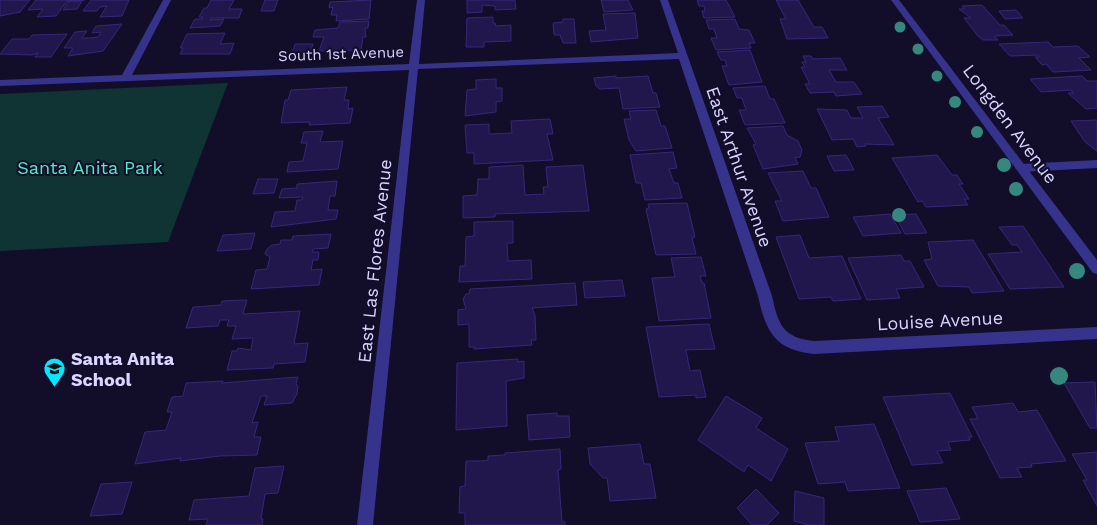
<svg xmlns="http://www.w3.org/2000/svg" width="1097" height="525" viewBox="0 0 1097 525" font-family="'Work Sans',sans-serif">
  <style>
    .green { fill: #103433 }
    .building { fill: #22174c; stroke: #37277b }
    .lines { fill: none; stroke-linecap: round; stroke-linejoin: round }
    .service { fill: #36338d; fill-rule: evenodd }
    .minor { fill: #36338d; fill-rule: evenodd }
    .tertiary { fill: #36338d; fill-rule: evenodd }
    .tree { fill: #36887f }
    .labels { text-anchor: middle; stroke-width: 4; stroke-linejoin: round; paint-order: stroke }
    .far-street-label { font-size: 15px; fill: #dad6ff; stroke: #120d29 }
    .street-label { font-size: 18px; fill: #dad6ff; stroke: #120d29 }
    .park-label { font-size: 18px; fill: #54ecc6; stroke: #120d29 }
    .poi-label { font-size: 18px; font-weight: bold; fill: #dad6ff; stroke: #120d29; text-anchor: start }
  </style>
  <rect width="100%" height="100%" fill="#120d29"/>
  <path class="green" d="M228 83 168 242 0 251V94Z"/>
  <path class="building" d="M0 0H30L20 12 0 16Z
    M36 0H85L67 1 56 16 37 17 43 9 28 10Z
    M91 0H129L122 16 100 17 107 6 100 7 97 11H83Z
    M211 0H234L229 9H242L239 18H211L210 20 224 19 220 26 190 28 195 19H202L203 17H199L204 8H207Z
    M265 0H278L274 11H261Z
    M371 0 369 19 336 21 337 15H331L333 7 329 8 330 2Z
    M467 0H515L516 9 495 10V6L482 5V12L467 13Z
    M601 0H628L633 10 604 12Z
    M697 0H726L735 17 704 18 702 11H705L704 6H699Z
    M776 0H798L814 27H822L828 38 787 39 780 19H786Z
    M69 1H82L77 9 63 10Z
    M982 5 1000 25H1004L1013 35 994 36 998 40H983L978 36 964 18H971L959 9H964L962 6Z
    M1016 10 1023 18 1005 19 999 11Z
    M635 13 638 38 591 42 589 31 606 30 603 14Z
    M493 17V23H495L496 26 511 25V41L484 42V47H466L467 18Z
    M563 19H574L576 43H563L560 35H554L553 23 563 22Z
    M735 19 739 29 749 30 755 43H749L751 48 716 50 711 38H717L714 29H709L706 20Z
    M369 21 368 28H365L366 37H363L361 50 319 51 324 37H313L315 30 338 28 340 22Z
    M122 24 103 51 68 56 73 48H64L75 32 87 31 82 38H90L98 37 101 32 92 33 96 26Z
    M225 33 220 44 234 43 230 54H180L183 48H180L187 34Z
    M67 34 51 57H35L38 53 32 55 0 54 12 39H29L32 35Z
    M1048 42 1053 47 1078 46 1090 57 1079 58 1091 70 1053 72 1046 64 1042 65 1035 57H1039L1038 55 1010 56 999 44Z
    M295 44H313L309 56 291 57Z
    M750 50 762 82 729 85 722 66H727L725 60H721L717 52Z
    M803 56H811L813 59 840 58 847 70H829L836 82H854L862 94 836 96 834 92 810 93 805 84H810L801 67H805L802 62H806Z
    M616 76V78L648 76 653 93H656L660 107 623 109 619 88 600 89 596 86 594 78Z
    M1082 76 1087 81H1097V108L1086 109 1068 93H1073L1071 90 1041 92 1030 79Z
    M496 79V88H502V101L496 102V112L465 116 467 90 476 89V80Z
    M765 86 770 99H774L785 123 745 125 739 110H746L742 98H737L733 88Z
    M347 87 344 100H349L348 109 353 108 350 123 309 125 310 122 281 123 285 100H288L291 90Z
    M882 106 889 117 878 118 894 145 865 144 866 146 857 147 853 139 832 140 817 109 847 110 851 118H863L857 107Z
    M656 110 661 126H665L672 148 636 151 629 140 624 119H631L629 111Z
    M550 119 553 134H547L553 160 474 164V153H467L465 125 489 124V134L512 133 511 121Z
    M1097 120V151L1085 142 1071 121Z
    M783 126 787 135 798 141 802 150 800 157 795 158 798 164 763 169 753 145 756 144 747 128Z
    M323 131 320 142 343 141 338 169 287 172 289 162 303 161 307 143H301L304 132Z
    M673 152 677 168 669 169 674 183H678L682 198 645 200 641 183H636L630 155Z
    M846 155 854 170 834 171 827 156Z
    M937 155 952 175H957L963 184H959L969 199H964L968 205 926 207 922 201 918 202 892 158Z
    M523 165 525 195 544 194 543 187H548L546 167 583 165 589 211 495 214V217L463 218V196L477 195 478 179H489V167Z
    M803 171 811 188H816L829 217 783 221 775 201H782L768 173Z
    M258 179H278L274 193 253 194Z
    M337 181 335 196H330L328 210H338L336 219 271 227 275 212 295 211 297 200H302L303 197 279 198 282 189 297 188V184Z
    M687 203 695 237 692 238 696 254 656 255 646 209 649 208 648 204Z
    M890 214 901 233 863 236 853 217Z
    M916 214 927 233 905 234 895 215Z
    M513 221V243H507L508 261 531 260 532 279 459 282 460 266H465L466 237 474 236V222Z
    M1023 226 1064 287 1010 289 988 254 1022 252 1017 245H1012L999 227Z
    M255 233 251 249 217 251 223 235Z
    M331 234 328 248 313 249 312 252H319L318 260H313L311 270 322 269 319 285 251 289 256 270 267 269 270 257 265 254 267 249 272 245 280 244 281 240H292L293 236Z
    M800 235 809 258 842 256 861 299 833 301 831 297 799 299 776 237Z
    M973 240 1004 291 972 293 969 287 938 286 924 260 932 259 928 242Z
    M901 255 904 261H910L924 287 896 289 900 298 867 300 848 258Z
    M701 257 706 276H700L702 283H704L711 318 659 321 652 278 675 277 671 258Z
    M622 280 625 296 585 298 583 282Z
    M575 283 577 305 532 308 535 315 536 340H531L532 345 474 349V347H469V324L458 325V310L466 309 463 299 466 294H469L470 289Z
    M247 300 243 314 300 311 294 344 308 343 305 362 274 364 273 368 227 370 232 351H237L238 348 251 350 253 338 232 339 236 326H227L229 320H220L218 326 186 328 193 307 221 305 222 301Z
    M709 324 715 349 686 350 690 371 700 370 706 397 696 398V395L659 397 646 327Z
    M518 359V362L524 361V378L506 381 507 426 456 430 457 363Z
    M298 377 296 384 298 386 297 394 292 403 264 405 267 396H261L252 423 258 422 254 437H261L257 455 220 456 180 461 181 458 135 464 145 432 166 430 172 412H167L172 397 183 396 186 383 223 381 222 383Z
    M1095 382 1097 428H1090L1064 383Z
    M950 393 972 437H969L970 440 948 442 951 450 937 451 943 463 912 465 883 397Z
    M726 396 762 418 756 428 788 449 771 481 748 465 744 472 698 440Z
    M1013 403 1018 412 1037 410 1066 461 1031 464 1032 467 1017 468 1022 477 1000 478 970 419H978L972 407Z
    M557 413V416H569L570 437 529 440 527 415Z
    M874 424 900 488 848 491 845 482 818 484 805 443 839 441 835 427Z
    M640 444 644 464H650L656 498 610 501 607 478H603L590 464 588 448Z
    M560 449 561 469 558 470 562 522H565V525H465V513H459L460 487 465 486 466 461H482L488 460V456L505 455V453Z
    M1097 452V506L1083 480H1087L1072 454Z
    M284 466 278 493 265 494 261 519H263L262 525H206L208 519 189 520 194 500 249 496 255 468Z
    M132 482 122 514 90 516 101 484Z
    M946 488 960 519 920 522 907 491Z
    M756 489 779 513 767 525H752L737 508Z
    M795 491 824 498V525H809L794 521Z"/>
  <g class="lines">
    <path class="service" d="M1097 160V168L1021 172 1015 168 1021 164Z"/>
    <path class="minor" d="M163 0H171L132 75 409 64 417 0H425L419 64 678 53 660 0H668L772 296C778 324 783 338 814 341L1097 327V339L814 354C775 350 766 332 758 296L679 59 418 69 373 525H357L409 70 0 86V80L122 75Z"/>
    <path class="tertiary" d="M891 0H899L1097 260V274L1093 273Z"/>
  </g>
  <g class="tree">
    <circle cx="900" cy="27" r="5.5"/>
    <circle cx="918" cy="49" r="5.5"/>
    <circle cx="937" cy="76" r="5.5"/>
    <circle cx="955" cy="102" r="6"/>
    <circle cx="977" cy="132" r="6"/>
    <circle cx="1004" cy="165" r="7"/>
    <circle cx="1016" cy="189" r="7"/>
    <circle cx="899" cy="215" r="7"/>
    <circle cx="1077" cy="271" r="8"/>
    <circle cx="1059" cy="376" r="9"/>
  </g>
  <defs>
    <symbol id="school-pin" viewBox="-11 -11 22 30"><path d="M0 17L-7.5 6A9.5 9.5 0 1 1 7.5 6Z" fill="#02e7ff" stroke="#120d29"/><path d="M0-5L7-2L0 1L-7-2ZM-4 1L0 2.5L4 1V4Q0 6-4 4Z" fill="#111"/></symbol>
  </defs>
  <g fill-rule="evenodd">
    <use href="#school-pin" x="42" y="356" width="25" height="34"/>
  </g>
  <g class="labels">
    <g class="far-street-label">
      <text transform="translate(341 54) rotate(-2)" y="5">South 1st Avenue</text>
    </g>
    <g class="street-label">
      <text transform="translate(1010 124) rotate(53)" y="6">Longden Avenue</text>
      <text transform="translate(739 167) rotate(71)" y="6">East Arthur Avenue</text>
      <text transform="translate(375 261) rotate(-84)" y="6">East Las Flores Avenue</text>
      <text transform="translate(940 321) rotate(-3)" y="6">Louise Avenue</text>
    </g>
    <g class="park-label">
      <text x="90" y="174">Santa Anita Park</text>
    </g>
    <g class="poi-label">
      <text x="71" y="365">Santa Anita<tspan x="71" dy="21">School</tspan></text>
    </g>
  </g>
</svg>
